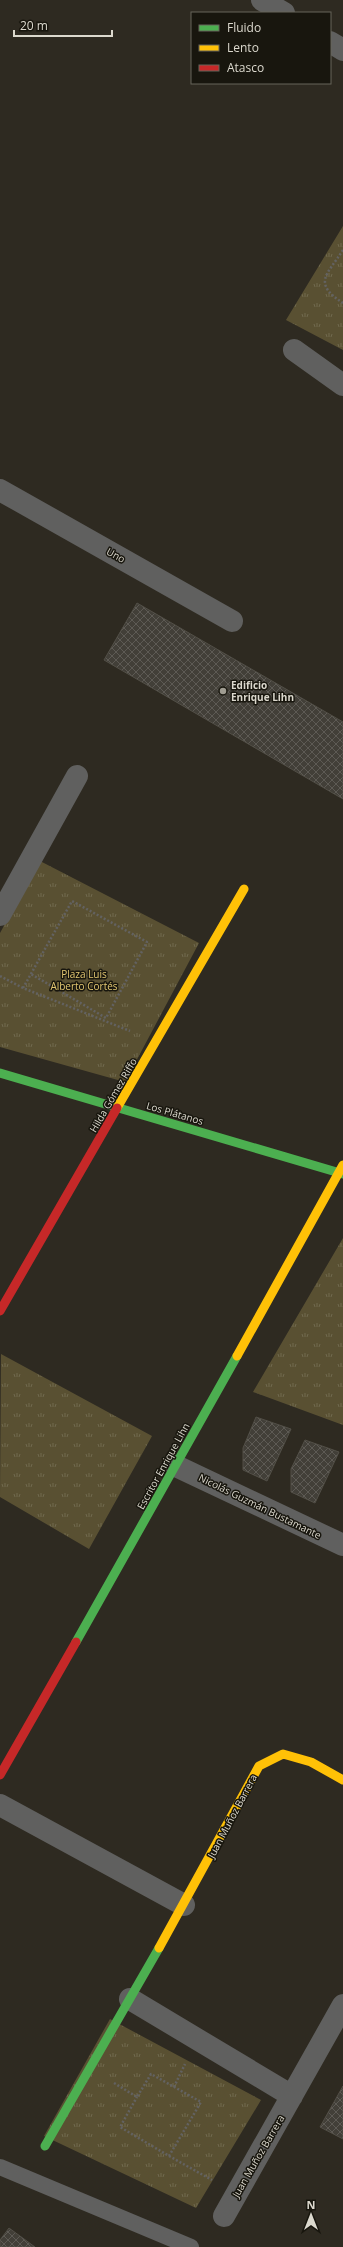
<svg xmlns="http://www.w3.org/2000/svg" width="343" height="2247" viewBox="0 0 343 2247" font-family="'Open Sans',sans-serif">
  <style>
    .grass { fill: url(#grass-tufts) }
    .building { fill: url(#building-cross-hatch); stroke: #524f47 }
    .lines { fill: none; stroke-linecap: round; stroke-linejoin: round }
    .path { stroke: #636261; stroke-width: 2.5; stroke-dasharray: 2 2; stroke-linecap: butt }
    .lane { stroke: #60605f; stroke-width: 16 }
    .street { stroke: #60605f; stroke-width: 22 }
    .fast { stroke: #4caf50; stroke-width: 9 }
    .slow { stroke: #ffc107; stroke-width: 9 }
    .jam { stroke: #c62828; stroke-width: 9 }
    .poi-dot { fill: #9f9c91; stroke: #18160e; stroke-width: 1.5 }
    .labels { text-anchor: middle; stroke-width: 3; stroke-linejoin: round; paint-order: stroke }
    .street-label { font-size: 10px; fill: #dcd9ce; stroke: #18160e }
    .poi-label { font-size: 10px; font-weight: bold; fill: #dcd9ce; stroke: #18160e; text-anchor: start }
    .park-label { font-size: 10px; fill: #e4c872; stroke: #18160e }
  </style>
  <defs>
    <pattern id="grass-tufts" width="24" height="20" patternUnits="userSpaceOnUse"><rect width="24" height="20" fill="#595032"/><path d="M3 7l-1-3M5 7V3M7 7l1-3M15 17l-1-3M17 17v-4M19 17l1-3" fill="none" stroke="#70694e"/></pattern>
    <pattern id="building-cross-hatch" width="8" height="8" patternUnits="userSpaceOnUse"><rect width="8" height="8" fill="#423f38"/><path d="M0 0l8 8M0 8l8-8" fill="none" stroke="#5d5a54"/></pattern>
  </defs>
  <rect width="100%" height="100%" fill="#2e2a21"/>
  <path class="grass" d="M343 226V350L286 320Z
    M40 861 199 943 125 1082 0 1047V933Z
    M343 1238V1425L253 1392Z
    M1 1354 152 1436 89 1549 0 1497Z
    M110 2019 261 2100 196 2208 44 2136Z"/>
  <path class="building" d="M137 603 343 722V799L104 660Z
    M256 1417 291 1429 267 1481 243 1470V1448Z
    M305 1440 339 1452 315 1503 291 1492V1469Z
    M343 2086V2139L320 2127Z
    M9 2228 35 2247H0V2240Z"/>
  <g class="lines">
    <path class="path" d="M343 250C327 275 312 283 343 303
      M0 976 23 988 130 1031
      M23 988 72 901 147 942 106 1018 31 974
      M114 2083 137 2097 151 2074 201 2102 169 2156 120 2127 137 2097
      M174 2087 185 2064
      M169 2156 212 2180"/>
    <path class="lane" d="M0 2167 191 2247"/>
    <path class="street" d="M262 0 284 13
      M330 42 343 50
      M294 350 343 385
      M0 490 232 621
      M0 915 77 776
      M176 1466 343 1545
      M0 1805 184 1905
      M130 1999 292 2096
      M224 2216 343 2005"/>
    <path class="fast" d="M0 1073 343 1174
      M76 1642 237 1356
      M45 2146 159 1948"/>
    <path class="slow" d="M117 1108 244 889
      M237 1356 343 1165
      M159 1948 259 1766 283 1754 311 1762 343 1780"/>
    <path class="jam" d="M0 1311 117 1108
      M0 1775 76 1642"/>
  </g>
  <circle class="poi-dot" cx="223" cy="691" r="4"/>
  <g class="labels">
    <g class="street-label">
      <text transform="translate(116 555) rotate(29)" y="4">Uno</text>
      <text transform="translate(113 1095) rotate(-60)" y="4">Hilda Gómez Riffo</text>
      <text transform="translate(175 1113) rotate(16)" y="4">Los Plátanos</text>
      <text transform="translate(163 1466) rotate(-61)" y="4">Escritor Enrique Lihn</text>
      <text transform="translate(260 1506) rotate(26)" y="4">Nicolás Guzmán Bustamante</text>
      <text transform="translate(232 1816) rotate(-62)" y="4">Juan Muñoz Barrera</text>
      <text transform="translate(258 2156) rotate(-60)" y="4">Juan Muñoz Barrera</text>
    </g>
    <g class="poi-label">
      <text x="231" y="689">Edificio<tspan x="231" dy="12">Enrique Lihn</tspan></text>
    </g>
    <g class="park-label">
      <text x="84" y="978">Plaza Luis<tspan x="84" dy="12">Alberto Cortés</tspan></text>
    </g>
  </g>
  <rect x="191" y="12" width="140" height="72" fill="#18160e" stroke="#66645b"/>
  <rect x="199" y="25" width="20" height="6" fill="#4caf50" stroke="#66645b"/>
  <text x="227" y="32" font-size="12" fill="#dcd9ce">Fluido</text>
  <rect x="199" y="45" width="20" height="6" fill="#ffc107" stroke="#66645b"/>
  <text x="227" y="52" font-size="12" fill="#dcd9ce">Lento</text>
  <rect x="199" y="65" width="20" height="6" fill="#c62828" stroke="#66645b"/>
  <text x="227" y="72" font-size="12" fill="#dcd9ce">Atasco</text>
  <g transform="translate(311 2215)" stroke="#18160e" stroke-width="3" paint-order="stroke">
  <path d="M0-3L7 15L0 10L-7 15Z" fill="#dcd9ce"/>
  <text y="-6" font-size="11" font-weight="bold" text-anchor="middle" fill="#dcd9ce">N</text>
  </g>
  <path d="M14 30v6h98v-6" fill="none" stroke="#dcd9ce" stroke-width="2"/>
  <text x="20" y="30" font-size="12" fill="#dcd9ce" stroke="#18160e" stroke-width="3" paint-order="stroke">20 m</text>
</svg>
